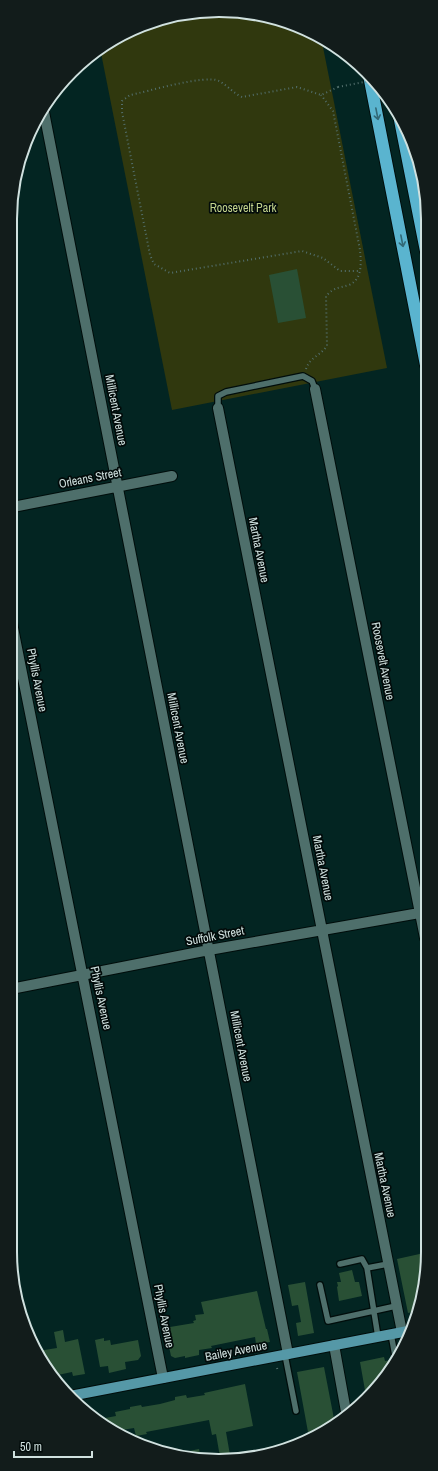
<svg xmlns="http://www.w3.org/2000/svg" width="438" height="1471" viewBox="0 0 438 1471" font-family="'Archivo Narrow',sans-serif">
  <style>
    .green { fill: #30380e }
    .building { fill: #295035 }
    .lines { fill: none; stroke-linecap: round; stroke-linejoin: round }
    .service-casing { stroke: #000d0b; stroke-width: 8 }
    .minor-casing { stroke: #000d0b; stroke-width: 12 }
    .primary-casing { stroke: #000d0b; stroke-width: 12 }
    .motorway-casing { stroke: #000d0b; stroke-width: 14 }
    .path { stroke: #536f6c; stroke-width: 2; stroke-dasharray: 1 3; stroke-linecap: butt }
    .service { stroke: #4e6f6b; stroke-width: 5.5 }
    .minor { stroke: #4e6f6b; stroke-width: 10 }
    .primary { stroke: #5598a7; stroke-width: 10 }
    .motorway { stroke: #5ab4cf; stroke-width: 12 }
    .path-bridge { stroke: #536f6c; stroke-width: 2; stroke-dasharray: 1 3; stroke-linecap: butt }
    .oneway { stroke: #326876 }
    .labels { text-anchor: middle; stroke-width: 3.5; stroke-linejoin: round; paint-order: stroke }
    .park-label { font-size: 12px; fill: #c2d28c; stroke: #020b0a }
    .street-label { font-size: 12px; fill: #d0e1df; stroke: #020b0a }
    .rim { fill: none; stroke: #d0e1df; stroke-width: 2 }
  </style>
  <rect width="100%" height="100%" fill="#032522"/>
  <path class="green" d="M178 14H260L321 37 387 368 172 410 100 48 103 45Z"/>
  <path class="building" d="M297 269 306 318 278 323 269 275Z
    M424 1253V1293L416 1311 408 1313 397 1259Z
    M352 1270 355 1282H359L362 1296 339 1301 337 1287 338 1286 337 1282H341L339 1273Z
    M305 1282 314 1333 298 1336 296 1323 301 1322 298 1305 292 1306 288 1285Z
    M257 1291 266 1329H267L270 1342 256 1344 255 1337 211 1346 212 1348 199 1350V1355L185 1358V1356L175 1358 171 1356 166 1333H164V1328L194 1323 193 1321 196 1320 195 1315 204 1314 201 1302Z
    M63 1330 65 1342 78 1339 85 1374 73 1376 72 1372 53 1376 38 1351 57 1348 54 1332Z
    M104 1338V1341L110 1340 111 1345 138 1340 141 1356 138 1360 125 1362 126 1369 109 1373 108 1366 100 1367 95 1340Z
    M384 1357 385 1361 392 1360 393 1368 366 1396 360 1362Z
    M324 1367 335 1424 328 1427 319 1429V1430L308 1432 297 1372Z
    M245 1384 253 1426 226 1432 230 1455 220 1457 216 1434 212 1435 209 1420 146 1432 147 1434 136 1436 134 1428 116 1431 100 1419 116 1416 115 1412 130 1409V1407L141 1405 142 1407 160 1404 175 1400V1397L186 1395 187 1398 205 1395 204 1393Z
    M199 1449 201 1459H192L174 1454Z"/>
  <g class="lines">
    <defs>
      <path id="service" d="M218 408V396L226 392 303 376 312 381 315 389
        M340 1264 362 1259 367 1268
        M320 1285 328 1321 396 1306
        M391 1334 396 1361
        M378 1337 367 1268 388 1264
        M285 1355 296 1411"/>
      <path id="minor" d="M43 107 288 1354
        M315 389 425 938
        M218 408 402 1332
        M13 507 172 476
        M12 623 163 1378
        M11 989 209 950 425 912
        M334 1345 347 1417"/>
      <path id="primary" d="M70 1396 408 1331"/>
      <path id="motorway" d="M369 75 426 365
        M399 115 426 251"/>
    </defs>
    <use href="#service" class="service-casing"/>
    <use href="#minor" class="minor-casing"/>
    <use href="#primary" class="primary-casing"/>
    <use href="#motorway" class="motorway-casing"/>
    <path class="path" d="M338 87 321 95 297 87 242 97C233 93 227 85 219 81 206 74 146 92 130 95L122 101V112L150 255 154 264 170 273 302 251 323 258 340 271H360
      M306 369C310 357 320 356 327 346L326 296C336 286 337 289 349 285 363 279 361 262 360 250L333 111 321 95
      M277 1368 278 1371"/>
    <use href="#service" class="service"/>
    <use href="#minor" class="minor"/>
    <use href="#primary" class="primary"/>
    <use href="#motorway" class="motorway"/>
    <path class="path-bridge" d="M338 87 375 80"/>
  </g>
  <defs><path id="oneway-shaft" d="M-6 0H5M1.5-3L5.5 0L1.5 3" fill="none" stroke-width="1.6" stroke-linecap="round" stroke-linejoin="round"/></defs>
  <g class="oneway">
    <use href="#oneway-shaft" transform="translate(377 114) rotate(79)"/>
    <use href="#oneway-shaft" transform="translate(402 241) rotate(79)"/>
  </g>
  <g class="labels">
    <g class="park-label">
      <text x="243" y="212">Roosevelt Park</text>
    </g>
    <g class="street-label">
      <text transform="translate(116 410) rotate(79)" y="4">Millicent Avenue</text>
      <text transform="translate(90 478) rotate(-11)" y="4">Orleans Street</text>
      <text transform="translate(259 550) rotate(79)" y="4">Martha Avenue</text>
      <text transform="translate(383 661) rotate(79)" y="4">Roosevelt Avenue</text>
      <text transform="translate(37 680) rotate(79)" y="4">Phyllis Avenue</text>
      <text transform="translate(178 728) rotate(79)" y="4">Millicent Avenue</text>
      <text transform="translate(323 868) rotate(79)" y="4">Martha Avenue</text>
      <text transform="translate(215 936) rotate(-11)" y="4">Suffolk Street</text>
      <text transform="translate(101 998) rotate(78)" y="4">Phyllis Avenue</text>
      <text transform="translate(241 1046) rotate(79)" y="4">Millicent Avenue</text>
      <text transform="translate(385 1185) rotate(78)" y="4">Martha Avenue</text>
      <text transform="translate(164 1316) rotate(79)" y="4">Phyllis Avenue</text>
      <text transform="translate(236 1351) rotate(-11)" y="4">Bailey Avenue</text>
    </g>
  </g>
  <path d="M0 0H438V1471H0ZM219 17H219A202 202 0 0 1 421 219V1252A202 202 0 0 1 219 1454H219A202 202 0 0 1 17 1252V219A202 202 0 0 1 219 17Z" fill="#121c1b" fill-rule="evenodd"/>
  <path class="rim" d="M219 17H219A202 202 0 0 1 421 219V1252A202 202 0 0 1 219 1454H219A202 202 0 0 1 17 1252V219A202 202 0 0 1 219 17Z"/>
  <path d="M14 1451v6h78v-6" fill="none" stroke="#d0e1df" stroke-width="2"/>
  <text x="20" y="1451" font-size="12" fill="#d0e1df" stroke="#020b0a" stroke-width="3" paint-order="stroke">50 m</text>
</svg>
